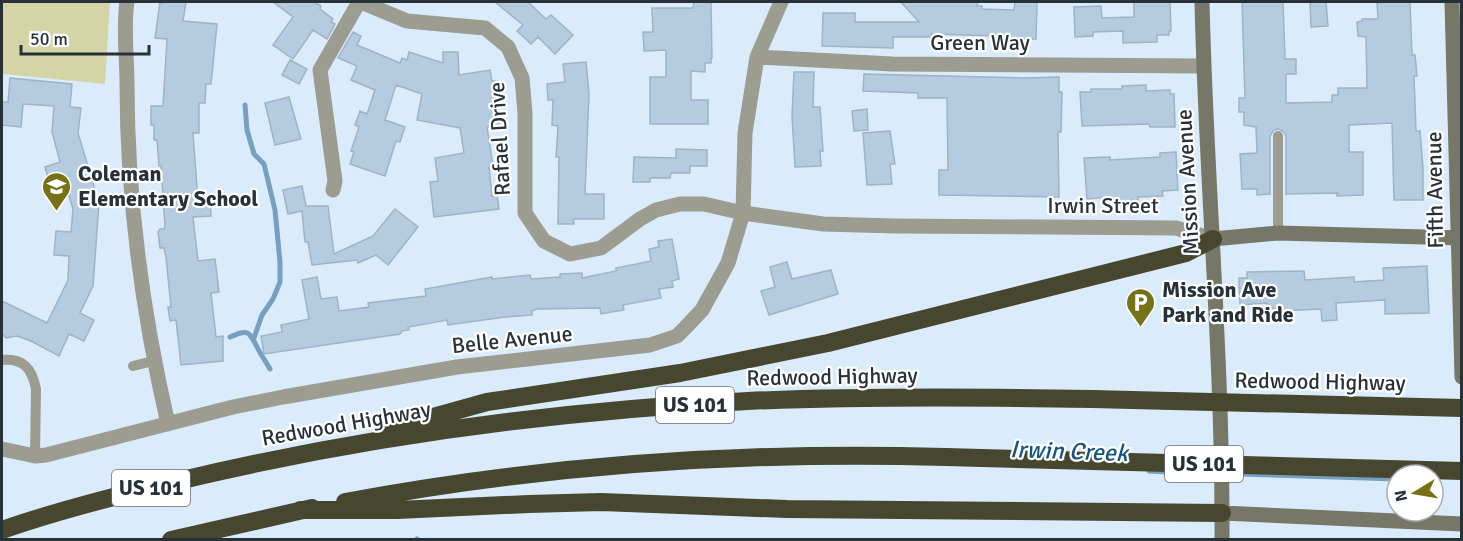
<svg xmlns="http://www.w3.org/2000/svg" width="1463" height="541" viewBox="0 0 1463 541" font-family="Signika,sans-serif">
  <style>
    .green { fill: #d5d4a6 }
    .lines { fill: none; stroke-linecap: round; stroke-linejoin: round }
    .stream { stroke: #779fc2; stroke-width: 5 }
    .building { fill: #b5cbdf; stroke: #9eb3c6; stroke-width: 1.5 }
    .lane { stroke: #9c9c91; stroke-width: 10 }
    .street { stroke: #9c9c91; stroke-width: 15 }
    .secondary { stroke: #777767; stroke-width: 15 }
    .highway { stroke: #474730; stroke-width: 18 }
    .highway-bridge { stroke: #474730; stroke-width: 18 }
    .labels { text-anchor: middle; stroke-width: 4.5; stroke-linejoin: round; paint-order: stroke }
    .shield { fill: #fff; stroke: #686e74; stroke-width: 1.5 }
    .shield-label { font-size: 21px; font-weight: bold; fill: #283038 }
    .street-label { font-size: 22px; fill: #283038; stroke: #fff }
    .poi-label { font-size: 22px; font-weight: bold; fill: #283038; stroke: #fff; text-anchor: start }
    .water-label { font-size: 24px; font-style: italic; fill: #165583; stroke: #fff }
  </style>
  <rect width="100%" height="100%" fill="#daecfc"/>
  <path class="green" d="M2 2H110L105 84 4 74 2 76Z"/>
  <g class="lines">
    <path class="stream" d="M245 105 247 130 254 154 264 164 275 210 280 262V282L273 299 262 315 254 338
      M230 337C248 329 249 331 257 347 261 355 266 362 270 369
      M1149 471 1188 473
      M1242 474 1397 479
      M1433 480H1434
      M417 539 418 540"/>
  </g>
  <path class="building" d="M160 2H186L183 21 217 24 211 84H206L205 103H199V133H193L198 201 210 200 211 216 193 217 198 261 215 259 219 292 211 293 216 337 223 336V361L181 365 176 320 170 321 168 307H171L166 257 164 248H160L158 232 160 229H164L165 225 161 166H159L157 140H154V125H151V106H163L167 39 155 38Z
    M273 2H314L321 6 320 9 333 19 331 22 335 24 327 39 313 30 293 59 273 45 293 17Z
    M495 2H528L546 19 551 15 573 35 555 54 538 37 531 44 517 31 523 25Z
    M694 2H711L712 58H711V63H705V72L691 71V100H708V124H650V77H666V50L644 51 643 32H653L652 8H693Z
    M901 2H978L977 6H982V9L1014 10 1015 2H1037L1036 39H998V36L931 34V37H893V48L822 46 823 13H855V22H919Z
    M1134 2H1170L1171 31H1169V35H1157V42L1123 43V31L1093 32V36L1075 37 1074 7 1101 6 1102 18 1134 17Z
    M1242 2H1283L1285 59H1296V74H1286V103L1332 102V95H1338V88H1367L1366 37 1358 36 1357 22 1362 21V19H1378L1377 2H1410L1412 55H1415L1416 65 1417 76H1414L1416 131H1420L1423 168V200H1394L1392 123 1349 125V152H1363V195L1337 196V193L1286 194V136L1284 132 1279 129 1274 130 1270 136V194L1257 195V189H1242L1240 154 1257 153 1256 127 1244 125V112H1239V98H1245Z
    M1310 2H1326L1328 26 1311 27Z
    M353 32 361 36 357 45 400 63 402 58 407 60 409 52 443 63V52H458L459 75 490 70 492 81H496L499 95 494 96 499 125 487 127 493 166 489 167 492 196 497 195 499 209 434 217 430 182 438 181 435 158 464 153 460 128 417 120 422 94 396 85 385 120 405 127 400 142 396 141 385 176 350 164 354 152 351 151 359 127 355 125 360 111 367 114 375 90 351 80 357 66 338 58Z
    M290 60 307 69 299 84 282 75Z
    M586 62 589 93 585 194H604V219H573L574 224H558L559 157H556L558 126 552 125 553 100H548L547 84 565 82 563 64Z
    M794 72H814L813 107H820L823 151H820L821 166 795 167 792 116Z
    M864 74 1024 78 1059 77V92H1062L1061 132H1058L1059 197 939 195V170H948L947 98H918V93L863 91Z
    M10 78 72 84 70 107 81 108 78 133 99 203 93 286 80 313 94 320 84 341 69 334 59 356 31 341 17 336 6 338 2 334V301L47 323 68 280 69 256 54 255 56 231 71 232 73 209 66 186 51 190 45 167 60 162 52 132 54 106 23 104 21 127 2 125V102H8Z
    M1146 85V91L1170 90V94H1174L1175 127H1150L1149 124 1082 126 1080 92H1091V89H1122V86Z
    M289 97 301 139 275 145 265 103Z
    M867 109 868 130 854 131 852 111Z
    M890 131 895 164H890L892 184 867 185 863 133Z
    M676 149 707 150V166H690V173H671L670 178H650V182H633L634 157 676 158Z
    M1176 152 1178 190 1162 191 1163 196 1138 197V200L1110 202V197L1087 199 1084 158 1110 157V160L1160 157V153Z
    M302 186 306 206H328L334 254 373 236 395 209 418 227 388 265 376 255 358 263 357 260 312 265 308 242H305L302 211 288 214 283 190Z
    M672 239 679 279 672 281 673 287 659 289 661 298 623 305 624 310 601 314 600 308 537 309 532 311V315L505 317 448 325 447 320 408 327 409 330 402 331 400 334 264 354 261 336 282 332 281 325 309 319 302 280 317 277 321 299 337 297 339 311 369 307 368 303 426 296 425 289 492 277V279L530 275 531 279 560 277V274L582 273V278L616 271V268L651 261 649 249 659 247 658 241Z
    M787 262 792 279 831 270 838 294 769 315 761 291 775 287 770 267Z
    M1427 266 1429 313 1385 314V300L1336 303 1337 320 1322 321 1321 309 1280 311V308L1267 309V303L1240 305 1239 278H1247V272L1304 271 1305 280 1354 277V282L1384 280 1383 268Z"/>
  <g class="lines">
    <path class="lane" d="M1278 233V136
      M2 360C23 358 32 368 36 389L35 456
      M133 366 153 361"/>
    <path class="street" d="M127 2C123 26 127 58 127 84 127 200 142 311 168 424
      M361 2 407 21 485 28 508 47 522 78 525 113V213L544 241 570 254 601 248 640 219 656 210 680 204H704L743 213 823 224 895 226 1176 228 1213 239
      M757 57 892 64 1203 66
      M333 190 335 181 320 70 359 2
      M2 449 35 456 46 455 233 407 283 397 457 367 650 345 677 336 685 328 702 310 728 263 743 213 745 133 757 57 781 2"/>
    <path class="secondary" d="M1202 2C1206 181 1223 360 1222 540
      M1452 2 1462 377
      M1213 239 1278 233 1462 238
      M1222 513 1462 524"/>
    <path class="highway" d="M390 429 487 402 680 373 828 343 1186 253 1213 239
      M345 502C543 465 745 451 946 457
      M300 510H397L529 504 601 502 787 509 1222 513
      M2 530C59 510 119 495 178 481 365 436 556 411 748 401 863 396 977 397 1092 399
      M171 540 312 508"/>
    <path class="highway-bridge" d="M1092 399 1462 408
      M946 457 1462 471"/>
  </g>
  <defs>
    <symbol id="school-pin" viewBox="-11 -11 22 30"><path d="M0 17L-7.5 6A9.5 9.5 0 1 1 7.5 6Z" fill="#767215" stroke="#fff"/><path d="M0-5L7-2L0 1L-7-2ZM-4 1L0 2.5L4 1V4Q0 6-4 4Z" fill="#fff"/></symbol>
    <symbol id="parking-pin" viewBox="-11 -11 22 30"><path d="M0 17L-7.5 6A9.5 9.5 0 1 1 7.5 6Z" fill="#767215" stroke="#fff"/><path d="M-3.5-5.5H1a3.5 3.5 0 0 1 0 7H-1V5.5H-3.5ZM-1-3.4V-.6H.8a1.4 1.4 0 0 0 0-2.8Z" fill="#fff"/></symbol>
  </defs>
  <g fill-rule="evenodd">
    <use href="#school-pin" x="40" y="170" width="33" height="45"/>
    <use href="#parking-pin" x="1124" y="286" width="33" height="45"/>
  </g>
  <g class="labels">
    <g class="shield">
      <rect x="656" y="387" width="78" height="36" rx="4.5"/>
      <rect x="1165" y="446" width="78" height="36" rx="4.5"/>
      <rect x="112" y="470" width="78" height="36" rx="4.5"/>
    </g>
    <g class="shield-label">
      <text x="695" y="412">US 101</text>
      <text x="1204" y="471">US 101</text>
      <text x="151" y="495">US 101</text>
    </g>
    <g class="street-label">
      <text x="980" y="50">Green Way</text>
      <text transform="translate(499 139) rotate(-93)" y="8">Rafael Drive</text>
      <text transform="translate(1187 182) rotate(-93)" y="8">Mission Avenue</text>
      <text transform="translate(1434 190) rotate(-91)" y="8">Fifth Avenue</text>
      <text x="1103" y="213">Irwin Street</text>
      <text transform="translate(512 339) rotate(-6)" y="8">Belle Avenue</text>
      <text transform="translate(832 376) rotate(-1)" y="8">Redwood Highway</text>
      <text transform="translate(1320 381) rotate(1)" y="8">Redwood Highway</text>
      <text transform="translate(346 423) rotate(-10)" y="8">Redwood Highway</text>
    </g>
    <g class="poi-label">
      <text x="78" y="181">Coleman<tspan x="78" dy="25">Elementary School</tspan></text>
      <text x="1162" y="297">Mission Ave<tspan x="1162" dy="25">Park and Ride</tspan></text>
    </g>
    <g class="water-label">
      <text transform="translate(1069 451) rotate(2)" y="8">Irwin Creek</text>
    </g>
  </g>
  <rect width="1463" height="541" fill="none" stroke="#283038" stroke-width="6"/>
  <g transform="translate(1415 493) rotate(259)"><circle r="28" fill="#ffffff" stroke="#a9acaf" stroke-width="1.5"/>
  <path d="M0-4.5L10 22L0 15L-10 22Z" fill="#767215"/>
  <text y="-9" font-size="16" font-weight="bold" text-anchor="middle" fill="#283038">N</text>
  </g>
  <path d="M21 45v9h128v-9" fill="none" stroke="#283038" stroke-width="3"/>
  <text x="30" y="45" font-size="18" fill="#283038" stroke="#ffffff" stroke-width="4.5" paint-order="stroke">50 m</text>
</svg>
